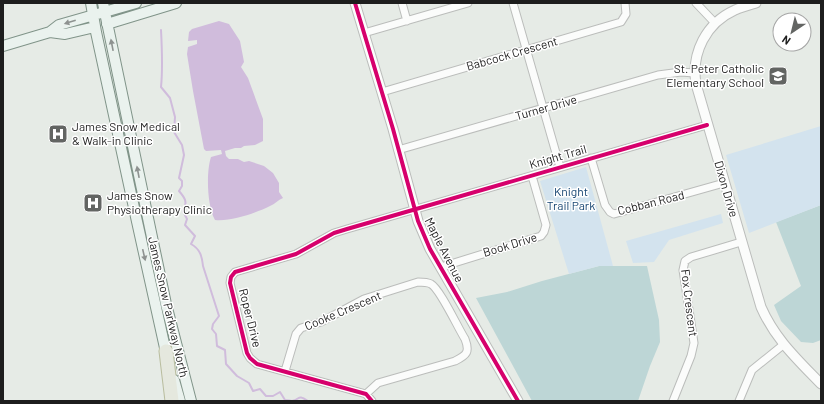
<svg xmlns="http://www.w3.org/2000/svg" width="824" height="404" viewBox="0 0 824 404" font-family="Barlow,sans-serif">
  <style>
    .forest { fill: #bdd6d6 }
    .park { fill: #d3e3ee }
    .water { fill: #d0bcdc }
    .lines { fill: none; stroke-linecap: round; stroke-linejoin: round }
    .stream { stroke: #d0bcdc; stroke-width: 2 }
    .minor-casing { stroke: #bbbdbb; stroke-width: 9 }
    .tertiary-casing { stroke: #bbbdbb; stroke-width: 11 }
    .secondary-casing { stroke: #809489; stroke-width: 12 }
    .motorway-casing { stroke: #b9bd9e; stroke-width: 15 }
    .minor { stroke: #fbfcfb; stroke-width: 7 }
    .tertiary { stroke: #fbfcfb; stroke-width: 9 }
    .secondary { stroke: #eaf2ee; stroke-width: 10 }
    .motorway { stroke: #e5e8de; stroke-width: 13 }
    .cycleway-casing { stroke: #fff; stroke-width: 6 }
    .cycleway { stroke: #d6006c; stroke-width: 4 }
    .oneway { fill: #8e9290 }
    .labels { text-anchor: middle; stroke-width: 3; stroke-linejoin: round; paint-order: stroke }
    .street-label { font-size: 12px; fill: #1d1d1d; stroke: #fff }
    .poi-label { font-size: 12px; fill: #1d1d1d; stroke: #fff; text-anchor: start }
    .park-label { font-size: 12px; fill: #154471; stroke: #fff }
  </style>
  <rect width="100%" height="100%" fill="#e6ebe6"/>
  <path class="forest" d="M821 205V340L813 343 801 342 781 321 774 305 801 286 776 222Z
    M599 266H647L659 320 660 342 650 366 638 401H532L476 298 507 292 542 281Z"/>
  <path class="park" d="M821 126V205L749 233 726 155Z
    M586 167 613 266H599L569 274 540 181Z
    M721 214 723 223 669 240 654 262 633 263 626 241Z"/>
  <path class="water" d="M219 21 229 24 240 41 244 62 241 67 248 78 263 119V141L255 145 244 146 241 148H235L225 151 226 156 229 159H238L244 162 249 161 264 166 273 173 279 183V192L283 198C278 200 275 204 270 206 256 213 230 222 215 220 207 206 206 172 211 157L222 154 221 150 206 151 204 149 193 91 187 54 188 47 197 44V40L188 41 189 32 192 29Z"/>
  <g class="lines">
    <path class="stream" d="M161 30C162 49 163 68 161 87L170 98 175 117 174 132 182 145 184 155 179 178 182 181V186L179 191C185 198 188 202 183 211L187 219 185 225 195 236 191 244C200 249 202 256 203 266L219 316 213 324 212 329 216 334 217 346 225 350 226 364 237 376 249 383 253 391 260 389 266 396H273L280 392 285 400C288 400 290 401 292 401 301 399 297 394 308 401
      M309 401H314"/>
    <defs>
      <path id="minor" d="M402 3 407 21
        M513 3 560 167
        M696 3 715 23
        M364 33 468 3
        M382 92 621 22 626 14 625 3
        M398 150 658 75 681 72 694 73
        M591 158 605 205 610 212 614 214 724 183
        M441 267 541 236 544 232 546 225 532 176
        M285 371 296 334 301 328 321 322 364 299 418 282C422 282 427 282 431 284 440 289 458 328 465 339 470 352 467 355 455 361L378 383 366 394
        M372 401 366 394 257 364 250 358 247 353 230 283 231 277 235 272 296 254 334 233 347 229 707 125
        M673 401 691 356 694 343 683 270 685 261 691 257 741 242
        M739 401 752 370 783 345"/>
      <path id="tertiary" d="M355 3 393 129 418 221 430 249 518 401
        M756 3C749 5 741 7 735 10 706 23 691 53 696 84L761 307C775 339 797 359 821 384"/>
      <path id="secondary" d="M91 3 96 32 136 217 167 357
        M103 3 166 304 191 401
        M107 24 176 3
        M50 32 65 34 95 27
        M3 46 50 32 59 25 136 3
        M174 380 180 401"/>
      <path id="motorway" d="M166 351 172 401"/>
    </defs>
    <use href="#minor" class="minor-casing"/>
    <use href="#tertiary" class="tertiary-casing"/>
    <use href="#secondary" class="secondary-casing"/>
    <use href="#motorway" class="motorway-casing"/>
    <use href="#minor" class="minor"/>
    <use href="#tertiary" class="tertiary"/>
    <use href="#secondary" class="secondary"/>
    <use href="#motorway" class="motorway"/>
    <defs>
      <path id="cycleway" d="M355 3 393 129 418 221 430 249 518 401
        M372 401 366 394 257 364 250 358 247 353 230 283 231 277 235 272 296 254 334 233 347 229 707 125"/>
    </defs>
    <use href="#cycleway" class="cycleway-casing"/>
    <use href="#cycleway" class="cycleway"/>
  </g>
  <defs><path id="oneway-solid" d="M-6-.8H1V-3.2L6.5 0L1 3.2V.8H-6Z"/></defs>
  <g class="oneway">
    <use href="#oneway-solid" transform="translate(70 22) rotate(163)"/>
    <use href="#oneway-solid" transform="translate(112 45) rotate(-101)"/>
    <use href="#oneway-solid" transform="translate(138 172) rotate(-101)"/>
    <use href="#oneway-solid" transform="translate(144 255) rotate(77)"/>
  </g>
  <defs>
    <symbol id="school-square" viewBox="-11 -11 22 22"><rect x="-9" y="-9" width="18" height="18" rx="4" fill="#636563" stroke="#fff"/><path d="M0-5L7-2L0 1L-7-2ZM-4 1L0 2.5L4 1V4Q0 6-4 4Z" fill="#fff"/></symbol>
    <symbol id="hospital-square" viewBox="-11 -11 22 22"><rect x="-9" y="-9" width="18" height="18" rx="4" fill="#636563" stroke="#fff"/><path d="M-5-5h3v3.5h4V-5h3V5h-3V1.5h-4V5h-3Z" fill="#fff"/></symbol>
  </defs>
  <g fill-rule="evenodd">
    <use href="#school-square" x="767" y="65" width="22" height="22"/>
    <use href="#hospital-square" x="47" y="123" width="22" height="22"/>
    <use href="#hospital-square" x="82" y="192" width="22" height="22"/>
  </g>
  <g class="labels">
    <g class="street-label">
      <text transform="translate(512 54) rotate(-16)" y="4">Babcock Crescent</text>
      <text transform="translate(546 108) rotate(-16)" y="4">Turner Drive</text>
      <text transform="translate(558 157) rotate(-16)" y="4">Knight Trail</text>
      <text transform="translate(726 189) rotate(74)" y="4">Dixon Drive</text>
      <text transform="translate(651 203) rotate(-14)" y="4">Cobban Road</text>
      <text transform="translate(510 245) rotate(-17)" y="4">Book Drive</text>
      <text transform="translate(444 250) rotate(63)" y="4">Maple Avenue</text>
      <text transform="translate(689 303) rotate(83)" y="4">Fox Crescent</text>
      <text transform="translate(168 307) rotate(77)" y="4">James Snow Parkway North</text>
      <text transform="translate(343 311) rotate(-23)" y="4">Cooke Crescent</text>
      <text transform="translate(250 318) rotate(76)" y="4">Roper Drive</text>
    </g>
    <g class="poi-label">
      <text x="764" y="73" text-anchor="end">St. Peter Catholic<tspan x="764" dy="14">Elementary School</tspan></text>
      <text x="72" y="131">James Snow Medical<tspan x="72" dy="14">&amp; Walk-in Clinic</tspan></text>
      <text x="107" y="200">James Snow<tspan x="107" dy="14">Physiotherapy Clinic</tspan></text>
    </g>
    <g class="park-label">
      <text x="571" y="196">Knight<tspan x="571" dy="14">Trail Park</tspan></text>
    </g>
  </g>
  <rect width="824" height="404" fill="none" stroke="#1d1d1d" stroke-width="8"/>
  <g transform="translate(792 32) rotate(215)"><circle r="19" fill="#ffffff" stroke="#a5a5a5"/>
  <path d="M0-3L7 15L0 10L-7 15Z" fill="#636563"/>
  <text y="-6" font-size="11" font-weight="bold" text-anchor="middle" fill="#1d1d1d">N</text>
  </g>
</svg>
